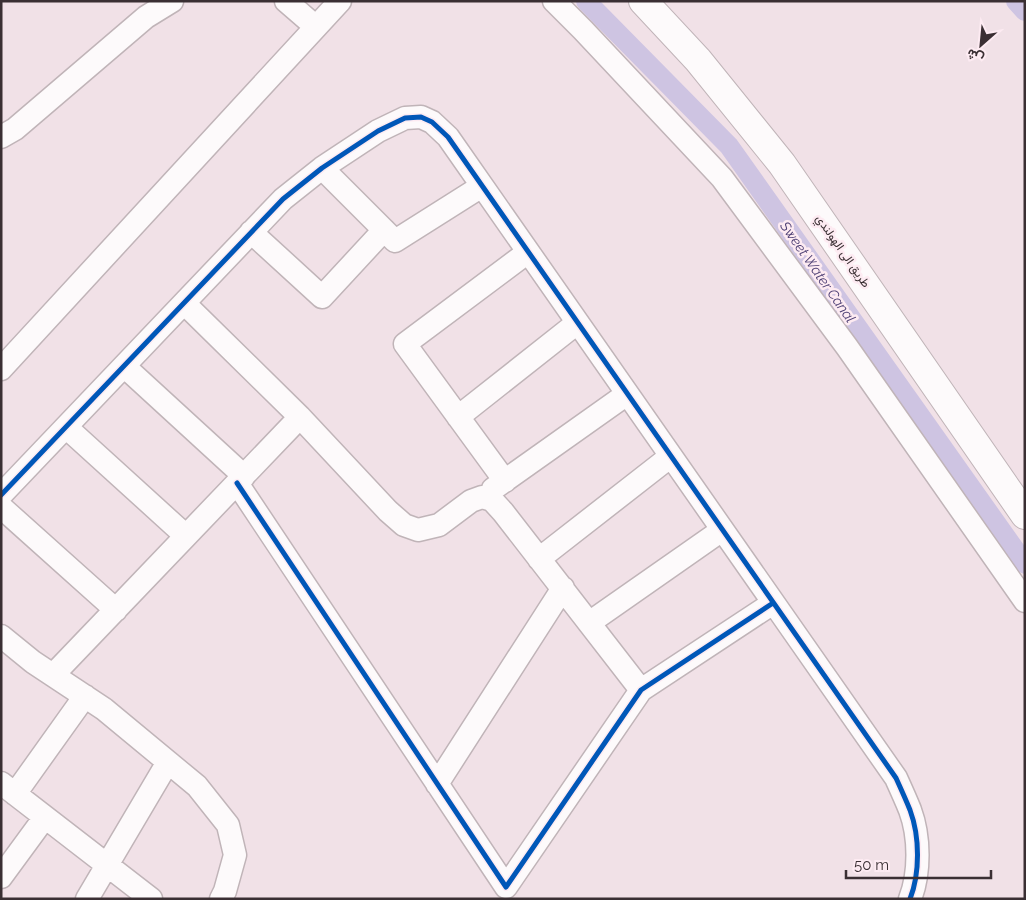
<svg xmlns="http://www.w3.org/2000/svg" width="1026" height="900" viewBox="0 0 1026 900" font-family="Raleway,Vazirmatn,sans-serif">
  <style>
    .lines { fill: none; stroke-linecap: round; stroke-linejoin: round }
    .canal { stroke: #cec4e2; stroke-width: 20 }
    .street-casing { stroke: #c0b4b8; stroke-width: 25 }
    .secondary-casing { stroke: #c0b4b8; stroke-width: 30 }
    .street { stroke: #fdfafb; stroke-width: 22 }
    .secondary { stroke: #fdfafb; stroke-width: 28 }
    .cycleway-casing { stroke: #fdebf2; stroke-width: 8 }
    .cycleway { stroke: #0057b8; stroke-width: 5 }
    .labels { text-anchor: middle; stroke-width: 5; stroke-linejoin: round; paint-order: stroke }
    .street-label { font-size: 12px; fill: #3a2f33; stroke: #fdebf2 }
    .water-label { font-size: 14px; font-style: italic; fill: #4c3e73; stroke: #fdebf2 }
  </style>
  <rect width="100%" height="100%" fill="#f1e1e7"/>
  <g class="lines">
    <path class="canal" d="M586 1 729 146 1025 564
      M1016 1 1025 11"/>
    <defs>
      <path id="street" d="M286 1 316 27
        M554 1 583 30 722 178 847 347 1025 601
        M1 137 15 129 146 17 172 1
        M322 168 395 241 482 186
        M251 232 322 297 384 230
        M184 303 300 417 388 511 404 525 418 530 439 525 471 501 482 497 492 500 503 512 641 690
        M124 366 244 476
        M1 369 340 1
        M458 417 577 323
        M66 427 186 536
        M505 481 405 344 528 252
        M237 483 506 887 641 690 773 603
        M493 489 627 394
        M1 495 283 199 322 168 378 131 405 118 421 117 432 122 448 137 896 778C901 789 906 800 910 810 920 837 920 873 910 899
        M1 507 116 610
        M539 559 671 456
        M589 623 722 530
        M1 636 33 662 104 709 197 786 228 825 235 855 225 891 221 899
        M53 675 300 417
        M1 783 151 899
        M437 784 563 588
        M15 794 85 696
        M1 877 45 817
        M87 899 168 762"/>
      <path id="secondary" d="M643 1 698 60 782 164 1025 515"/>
    </defs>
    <use href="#street" class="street-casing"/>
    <use href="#secondary" class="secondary-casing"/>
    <use href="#street" class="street"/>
    <use href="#secondary" class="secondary"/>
    <defs>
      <path id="cycleway" d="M237 483 506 887 641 690 773 603
        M1 495 283 199 322 168 378 131 405 118 421 117 432 122 448 137 896 778C901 789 906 800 910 810 920 837 920 873 910 899"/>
    </defs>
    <use href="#cycleway" class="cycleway-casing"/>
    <use href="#cycleway" class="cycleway"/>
  </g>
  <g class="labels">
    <g class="street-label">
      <text transform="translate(843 251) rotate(55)" y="4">طريق الى الهولندي</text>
    </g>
    <g class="water-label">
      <text transform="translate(818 272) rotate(55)" y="5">Sweet Water Canal</text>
    </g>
  </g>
  <rect width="1026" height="900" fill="none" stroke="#3a2f33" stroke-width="5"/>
  <g transform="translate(981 45) rotate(207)" stroke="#fdebf2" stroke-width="4" paint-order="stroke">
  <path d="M0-4L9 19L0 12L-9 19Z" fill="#3a2f33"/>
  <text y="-8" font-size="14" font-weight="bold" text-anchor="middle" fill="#3a2f33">ش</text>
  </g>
  <path d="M846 870v8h145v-8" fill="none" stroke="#3a2f33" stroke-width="2.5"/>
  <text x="854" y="870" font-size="15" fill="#3a2f33" stroke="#fdebf2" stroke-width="4" paint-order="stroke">50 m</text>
</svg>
